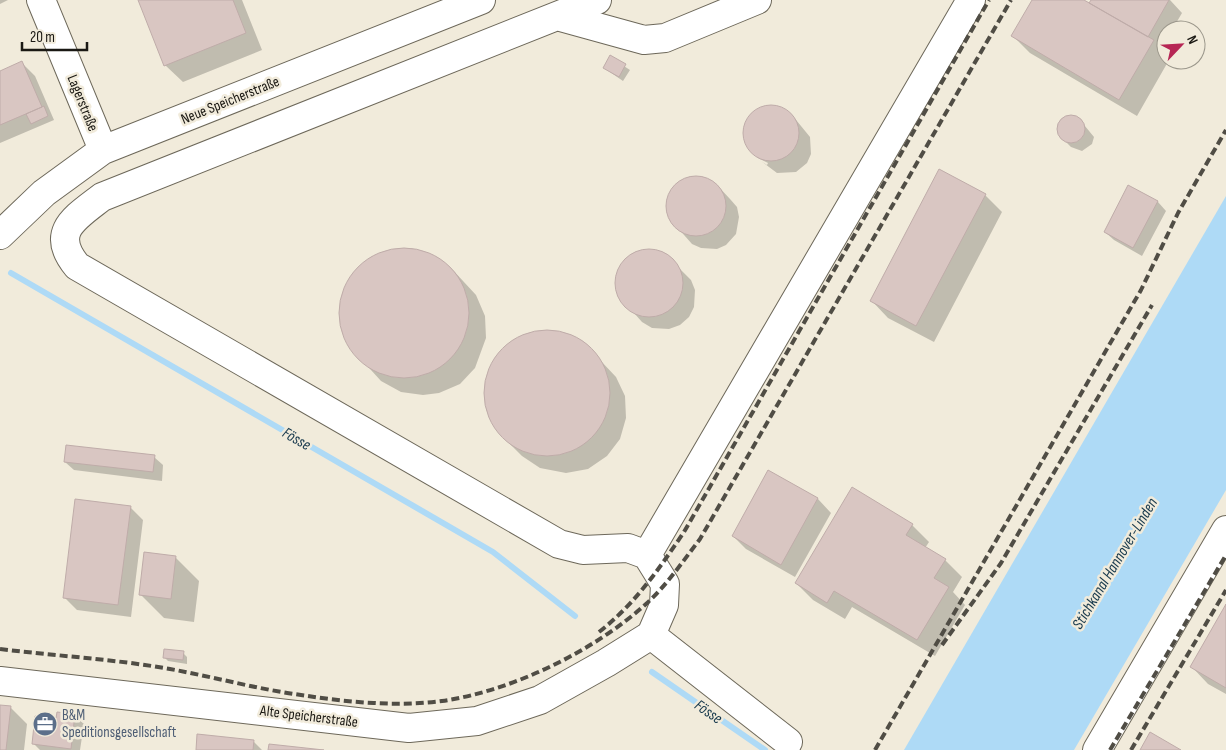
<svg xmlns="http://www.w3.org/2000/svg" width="1226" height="750" viewBox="0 0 1226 750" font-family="'Sofia Sans Condensed',sans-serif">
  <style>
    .water { fill: #aedaf6 }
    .shadow { fill: #0003 }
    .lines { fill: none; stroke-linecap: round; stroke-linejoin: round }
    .stream { stroke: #aedaf6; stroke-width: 6 }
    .building { fill: #d9c6c2; stroke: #bfaca9 }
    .minor-casing { stroke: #6d685a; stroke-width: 30 }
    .minor { stroke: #fff; stroke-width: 28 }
    .rail { stroke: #504d45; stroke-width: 4; stroke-dasharray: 8 4; stroke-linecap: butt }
    .labels { text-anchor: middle; stroke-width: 5; stroke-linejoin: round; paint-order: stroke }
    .street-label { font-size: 15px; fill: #1a1813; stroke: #f1ebdb }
    .service-label { font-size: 15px; fill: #4e5e75; stroke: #f1ebdb; text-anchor: start }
    .water-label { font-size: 16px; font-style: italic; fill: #16384c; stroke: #f1ebdb }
  </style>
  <rect width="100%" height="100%" fill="#f1ebdb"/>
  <path class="water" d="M1226 196V490L1074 750H904Z"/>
  <path class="shadow" d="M0 0H8L0 4Z
    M139 0H242L262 50 183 82 165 65Z
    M1034 0H1082L1090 5 1093 0H1170L1182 13 1172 30H1166V41L1161 50 1166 55V60H1169L1137 116 1030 53 1013 36Z
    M610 57 630 70 623 81 604 68Z
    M22 63 35 76 54 120 0 143V72Z
    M776 107 792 115 810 137 811 154 807 163 796 172 777 173 761 161 767 165 768 163 758 158 747 146 744 130 747 121 757 110Z
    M1073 116 1080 120 1094 137 1092 144 1082 151 1071 147 1062 138 1059 130 1061 122Z
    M699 177 717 185 730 199 737 207 739 217 736 234 726 245 717 249 701 248 692 244 669 218 667 208 669 195 675 186 689 178Z
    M1129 187 1158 202 1166 211 1142 256 1114 240 1105 232Z
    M985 195 1002 212 934 342 888 318 871 300Z
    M411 248 432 255 451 268 476 295 485 316 486 338 475 368 460 384 439 393 423 395 401 392 381 381 350 347 341 326 340 304 343 292 354 272 371 257 389 250Z
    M653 250 664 254 677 266 691 280 695 290 694 307 689 317 680 325 669 329 652 328 642 322 619 296 616 285 620 268 627 259 641 251Z
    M545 331 566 334 584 343 616 377 625 396 626 418 620 439 607 456 588 469 566 473 540 468 522 456 504 438 491 421 486 409 485 387 495 358 510 343 529 333Z
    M154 457 163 465 162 481 74 470 65 462Z
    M769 472 818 499 831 513 795 577 746 549 733 536Z
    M130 507 143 520 131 617 77 610 64 597Z
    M912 525 929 542 925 548 945 560 962 577 953 592 965 605 935 656 852 607 845 619 813 600 796 583Z
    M175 557 199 581 194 622 164 618 141 595Z
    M1226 606V694L1208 684 1191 666Z
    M183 653 187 657V664L168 661 164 657Z
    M0 706 10 707 27 724 24 750H0Z
    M58 713 75 716 84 724 80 750H40L33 743 57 720Z
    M254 742 262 750H197Z"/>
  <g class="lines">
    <path class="stream" d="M11 273 493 552 575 616
      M652 672 765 750"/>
  </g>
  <path class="building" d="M138 0H233L246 33 164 66Z
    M1032 0H1084L1154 40 1119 100 1011 36Z
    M1091 0H1169L1148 37 1089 3Z
    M610 55 626 64 619 77 603 68Z
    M22 61 42 107 0 125V71Z
    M743 133a28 28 0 1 1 56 0a28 28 0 1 1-56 0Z
    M44 106 48 116 31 124 26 114Z
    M1057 129a14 14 0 1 1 28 0a14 14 0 1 1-28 0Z
    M939 169 986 194 916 326 870 301Z
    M666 206a30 30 0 1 1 60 0a30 30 0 1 1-60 0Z
    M1128 185 1158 201 1133 248 1104 232Z
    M339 313a65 65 0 1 1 130 0a65 65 0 1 1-130 0Z
    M615 283a34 34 0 1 1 68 0a34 34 0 1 1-68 0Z
    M484 393a63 63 0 1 1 126 0a63 63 0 1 1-126 0Z
    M66 445 155 455 153 472 64 462Z
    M768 470 818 498 781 565 732 536Z
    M852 487 913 524 906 535 946 559 934 578 949 587 917 640 834 591 827 603 795 583Z
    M75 499 131 506 118 605 63 598Z
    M144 552 176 556 171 599 139 595Z
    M1226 604V688L1190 667Z
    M164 649 184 651 183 660 163 658Z
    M0 705 11 706 6 750H0Z
    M57 712 75 714 71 749 32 744 35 716 56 718Z
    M1150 732 1181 750H1140Z
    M197 734 254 740 253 750H196Z
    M269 744 324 750H268Z"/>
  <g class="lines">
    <defs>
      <path id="minor" d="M41 0 103 150
        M597 0 102 197C75 218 49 232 77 266L559 544 583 550 628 548 647 555 665 584 664 605 651 635
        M557 16 644 40 665 38 757 0
        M0 235 44 193 103 150 481 0
        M647 555 971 0
        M0 681 409 728 477 721 540 700 606 663 651 635 788 742
        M1097 750 1226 530"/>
    </defs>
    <use href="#minor" class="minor-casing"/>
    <use href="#minor" class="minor"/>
    <path class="rail" d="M599 632C635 604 659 569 684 532L989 0
      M942 645 1001 563 1152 305
      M0 649C56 656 114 659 170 669 214 677 257 689 301 695 346 702 396 707 442 701 512 691 594 651 646 604 667 585 683 561 700 539L1011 0
      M875 750 1141 290 1178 213 1226 130
      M1110 750 1226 555
      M1131 750 1226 590"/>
  </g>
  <defs>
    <symbol id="office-disc" viewBox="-11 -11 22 22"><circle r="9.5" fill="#5c6f8a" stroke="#f1ebdb"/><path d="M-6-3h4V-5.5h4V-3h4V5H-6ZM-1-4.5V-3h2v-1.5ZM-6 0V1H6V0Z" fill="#fff"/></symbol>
  </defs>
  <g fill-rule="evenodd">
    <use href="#office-disc" x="31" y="710" width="28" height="28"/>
  </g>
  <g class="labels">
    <g class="street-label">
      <text transform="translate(230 100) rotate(-22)" y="5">Neue Speicherstraße</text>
      <text transform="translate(83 103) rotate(68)" y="5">Lagerstraße</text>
      <text transform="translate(309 716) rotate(7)" y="5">Alte Speicherstraße</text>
    </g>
    <g class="service-label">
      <text x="62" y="720">B&amp;M<tspan x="62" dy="17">Speditionsgesellschaft</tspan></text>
    </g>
    <g class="water-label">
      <text transform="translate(297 438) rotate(30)" y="6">Fösse</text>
      <text transform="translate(1114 563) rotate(-59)" y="6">Stichkanal Hannover-Linden</text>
      <text transform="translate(709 711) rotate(35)" y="6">Fösse</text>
    </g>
  </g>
  <g transform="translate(1181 45) rotate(65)"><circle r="24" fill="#f1ebdb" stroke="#9b978b"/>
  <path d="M0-4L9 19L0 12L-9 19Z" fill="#b62654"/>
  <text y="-8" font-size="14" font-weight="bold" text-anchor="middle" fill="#1a1813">N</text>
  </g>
  <path d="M22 42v8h65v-8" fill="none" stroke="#1a1813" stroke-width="2.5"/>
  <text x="30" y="42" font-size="15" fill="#1a1813" stroke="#f1ebdb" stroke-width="4" paint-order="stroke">20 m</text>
</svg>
